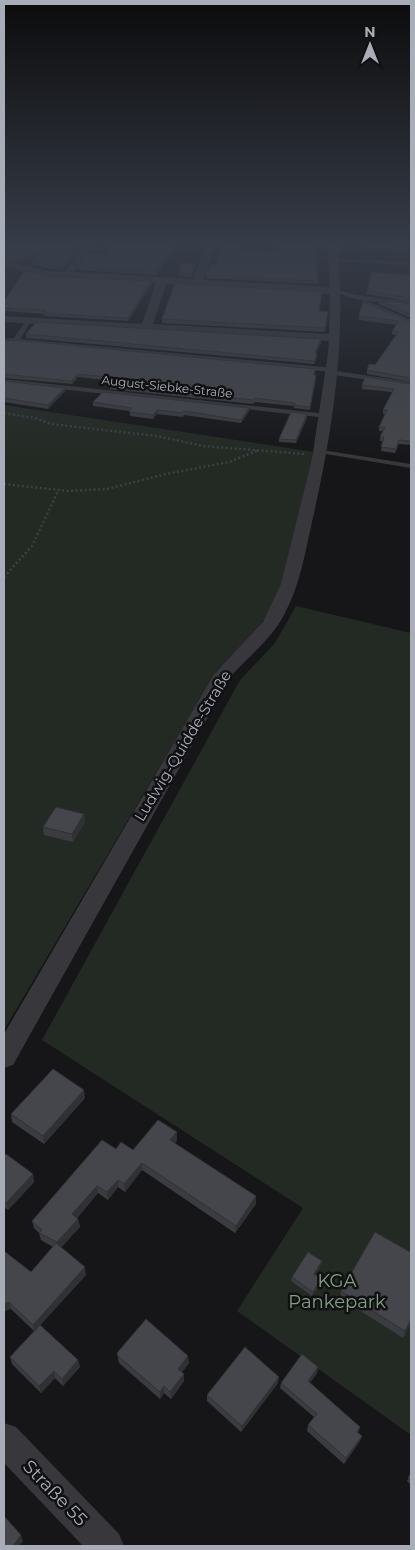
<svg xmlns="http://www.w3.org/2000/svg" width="415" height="1550" viewBox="0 0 415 1550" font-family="Montserrat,sans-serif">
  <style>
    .green { fill: #232a23 }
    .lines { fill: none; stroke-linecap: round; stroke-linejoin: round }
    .path { stroke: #3e3f43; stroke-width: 2.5; stroke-dasharray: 2 2.5; stroke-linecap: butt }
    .lane { fill: #38383c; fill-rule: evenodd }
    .street { fill: #38383c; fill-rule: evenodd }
    .wall { fill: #3b3c40 }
    .shaded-wall { fill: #303134 }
    .building { fill: #45464b; stroke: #303134 }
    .labels { text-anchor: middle; stroke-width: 5; stroke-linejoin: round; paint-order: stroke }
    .far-street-label { font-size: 12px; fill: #a9adb7; stroke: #111113 }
    .street-label { font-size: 15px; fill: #a9adb7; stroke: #111113 }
    .near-park-label { font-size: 18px; fill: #82a084; stroke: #111113 }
    .near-street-label { font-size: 18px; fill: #a9adb7; stroke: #111113 }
  </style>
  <rect width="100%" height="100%" fill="#161618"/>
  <path class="green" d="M4 405 315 452 300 532 273 608 253 634 216 671 4 1030Z
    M296 606 411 633V1435L237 1311 303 1208 42 1040 240 680 275 643Z"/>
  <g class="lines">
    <path class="path" d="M4 413 35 418 51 424 157 436 203 446 305 454
      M4 484 68 491 107 489 166 474 229 462 259 450
      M4 577 32 546 59 489"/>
    <path class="lane" d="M332 259 411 262V265L334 261Z
      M337 289 356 295 411 302V306L355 299 335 292 334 291Z
      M365 300 411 320V324L363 303V301Z
      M29 318 32 320 20 339 334 368 337 370 336 371 411 382V386L334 375 331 373 332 372 16 342 4 343V339L14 338 27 319Z
      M4 379 327 414 330 416 327 418 4 383Z
      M322 450 411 464V468L320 453 319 452Z"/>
    <path class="street" d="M84 245H94L74 272 193 279 206 245H216L203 280 330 287 327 245H337C347 338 333 430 312 522 305 553 300 585 285 613 272 639 249 656 231 676L13 1065 4 1068V1034L214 674 263 622 281 584 312 459 328 353 329 341 4 322V316L142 324 156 283 48 277 4 266V260L48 271 64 272ZM166 284 330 294 329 334 153 324Z
      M4 1423 16 1427 119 1534 124 1546H83L4 1463Z"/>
  </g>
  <path class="wall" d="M4 245H77L70 253 73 257 63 270 32 265V262L39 254 20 262 4 259Z
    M175 245 157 275 78 270 77 267 106 255Z
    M366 245H411V250L366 249Z
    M239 251 318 281V284L206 278V275L216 264Z
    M196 263V266L192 277 179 276V273Z
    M411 275V302L366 294 367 291Z
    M48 276 151 285 128 321 44 316V314L4 311V301Z
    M322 292 319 311 328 312 325 332 162 323V319Z
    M379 300 411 304V318L379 304Z
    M359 316 411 322V382L367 374V370L375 365 396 335 392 334V331L397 325 359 320Z
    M26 334 321 339V342L316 353 317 357 314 364 26 338Z
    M4 341 315 375 316 378 310 410 294 408V406L255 402 253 404 110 389V385L114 381 78 377 72 384 4 378Z
    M4 381 65 391 48 409 4 402Z
    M411 384V445L399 444 395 453 381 451 383 441H380V437L383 431H379V427L385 414H383V410L392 392 362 389V385Z
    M93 402 249 408V411L241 423 184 415 183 417 157 414 153 419 130 416V411L93 406Z
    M307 418 296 443 279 442V439Z
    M84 814 85 822 73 842 44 835 43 827Z
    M85 1098 44 1144 12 1122 11 1114Z
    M177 1132V1140L175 1143 256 1204 235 1233 142 1170 125 1192 118 1187 108 1200 98 1193 77 1218 78 1219 80 1227 61 1247 86 1275 40 1325 78 1360 80 1367 63 1386 55 1378 41 1393 12 1364 10 1357 34 1331 11 1309 4 1311V1251L31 1272 53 1247 41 1240 39 1233 34 1228 32 1221 116 1149 133 1150Z
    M4 1156 33 1174 34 1182 8 1210 4 1207Z
    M411 1249V1322L403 1338 340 1298 341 1291 410 1252Z
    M322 1261 321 1265 315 1275 321 1279V1283L312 1296 291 1281 292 1277Z
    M117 1353 189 1363 182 1372 184 1381 171 1399 164 1393 160 1399 119 1363Z
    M318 1367 317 1373 310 1383 360 1427 358 1433 362 1436 360 1441 344 1464 307 1431 308 1425 314 1417 280 1388 281 1383Z
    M278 1383 241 1432 207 1401V1395Z
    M411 1473V1485L407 1481Z"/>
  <path class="shaded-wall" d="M74 245H77L68 256V253Z
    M173 245H175L157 275V272Z
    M43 249 44 252 20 262V259Z
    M73 254V257L63 270V267Z
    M196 263V266L192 277V274Z
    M151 281V285L128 321V318Z
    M321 339V342L315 357V353Z
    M78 374V377L72 384 71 381Z
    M65 388V391L48 409V405Z
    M249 408V411L241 423V420Z
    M157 410V414L153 419V415Z
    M307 414V418L296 443V440Z
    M84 814 85 822 73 842 72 834Z
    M84 1090 85 1098 44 1144 43 1136Z
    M177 1132V1140L171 1148 170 1140Z
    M142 1163V1170L125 1192 124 1184Z
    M33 1174 34 1182 8 1210 6 1203Z
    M118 1180V1187L108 1200 107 1192Z
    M97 1186 98 1193 74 1222 72 1214Z
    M256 1196V1204L235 1233 236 1226Z
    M78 1219 80 1227 59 1250 57 1242Z
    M322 1261 321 1265 313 1278 314 1274Z
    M85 1267 86 1275 34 1332 33 1325Z
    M321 1279V1283L312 1296 313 1292Z
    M9 1302 11 1309 4 1311V1304Z
    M411 1319V1322L403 1338 405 1331Z
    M188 1356 189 1363 178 1376V1369Z
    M78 1360 80 1367 63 1386 62 1379Z
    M318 1367 317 1373 307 1387 308 1381Z
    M54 1371 55 1378 41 1393 39 1386Z
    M184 1374V1381L171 1399 170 1392Z
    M279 1377 278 1383 241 1432 242 1426Z
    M164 1386V1393L160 1399V1392Z
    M362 1436 360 1441 344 1464 346 1458Z
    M21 1535 23 1541 19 1546H13Z"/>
  <path class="building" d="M4 245H74L68 253 73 254 63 267 32 262 43 249 20 259 4 256Z
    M113 245H173L157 272 77 267 87 254 106 255Z
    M223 245H240L238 251 278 252 280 245H315L318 281 206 275 210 264H216Z
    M366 245H411V247Z
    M182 263H196L192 274 179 273Z
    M25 270 48 276 151 281 128 318 44 313 46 310 4 308V301Z
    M372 272 411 275V298L367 291Z
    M175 283 322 292 319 311 328 312 325 328 162 319Z
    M379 300 411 304V314Z
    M363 302 411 322V378L367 370 369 364 375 365 399 331H392L399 321 359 316Z
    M36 322 321 339 315 353 317 354 315 361 26 334Z
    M16 340 315 369 314 375H316L310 407 294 405 295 403 255 398 254 400 110 385 117 378 78 374 71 381 4 374V341Z
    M365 377 411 384V441L399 440 396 449 381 447 384 437H380L385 427H379L387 410H383L394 389 362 385Z
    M4 381 65 388 48 405 4 398Z
    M103 392 249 408 241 420 184 411 182 413 157 410 153 415 129 412 132 408 93 402Z
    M291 412 307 414 296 440 279 439Z
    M56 807 84 814 72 834 43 827Z
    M53 1069 84 1090 43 1136 11 1114Z
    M158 1120 177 1132 170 1140 256 1196 236 1226 142 1163 124 1184 118 1180 107 1192 97 1186 72 1214 78 1219 57 1242 39 1233 42 1230 32 1221 102 1140 116 1149 121 1142 133 1150Z
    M6 1154 33 1174 6 1203 4 1201V1156Z
    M375 1232 410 1252 411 1249V1319L405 1331 341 1291Z
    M56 1243 85 1267 33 1325 9 1302 4 1304V1251L31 1272Z
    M308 1252 322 1261 314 1274 321 1279 313 1292 292 1277Z
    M146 1319 188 1356 178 1369 184 1374 170 1392 164 1386 160 1392 118 1356 117 1353Z
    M40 1325 78 1360 62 1379 54 1371 39 1386 10 1357Z
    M245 1347 279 1377 242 1426 207 1395Z
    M302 1354 318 1367 308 1381 360 1427 357 1432 362 1436 346 1458 308 1425 317 1414 281 1383Z
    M411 1473V1481L408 1478Z
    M4 1516 21 1535 13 1546H4Z"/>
  <linearGradient id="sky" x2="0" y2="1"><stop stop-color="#0c0c0d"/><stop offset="0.53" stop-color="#363c48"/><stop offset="1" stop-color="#363c48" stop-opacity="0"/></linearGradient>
  <rect width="415" height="462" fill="url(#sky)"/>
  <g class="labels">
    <g class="far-street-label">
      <text transform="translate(167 387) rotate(6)" y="4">August-Siebke-Straße</text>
    </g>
    <g class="street-label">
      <text transform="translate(183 746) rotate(-59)" y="5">Ludwig-Quidde-Straße</text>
    </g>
    <g class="near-park-label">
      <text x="337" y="1287">KGA<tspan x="337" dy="21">Pankepark</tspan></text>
    </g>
    <g class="near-street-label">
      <text transform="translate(55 1493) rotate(46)" y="6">Straße 55</text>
    </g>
  </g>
  <rect width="415" height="1550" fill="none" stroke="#a9adb7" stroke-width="10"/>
  <g transform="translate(370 45)" stroke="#111113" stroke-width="4" paint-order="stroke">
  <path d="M0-4L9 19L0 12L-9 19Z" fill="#a9adb7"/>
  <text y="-8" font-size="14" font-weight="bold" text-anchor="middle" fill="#a9adb7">N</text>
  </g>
</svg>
